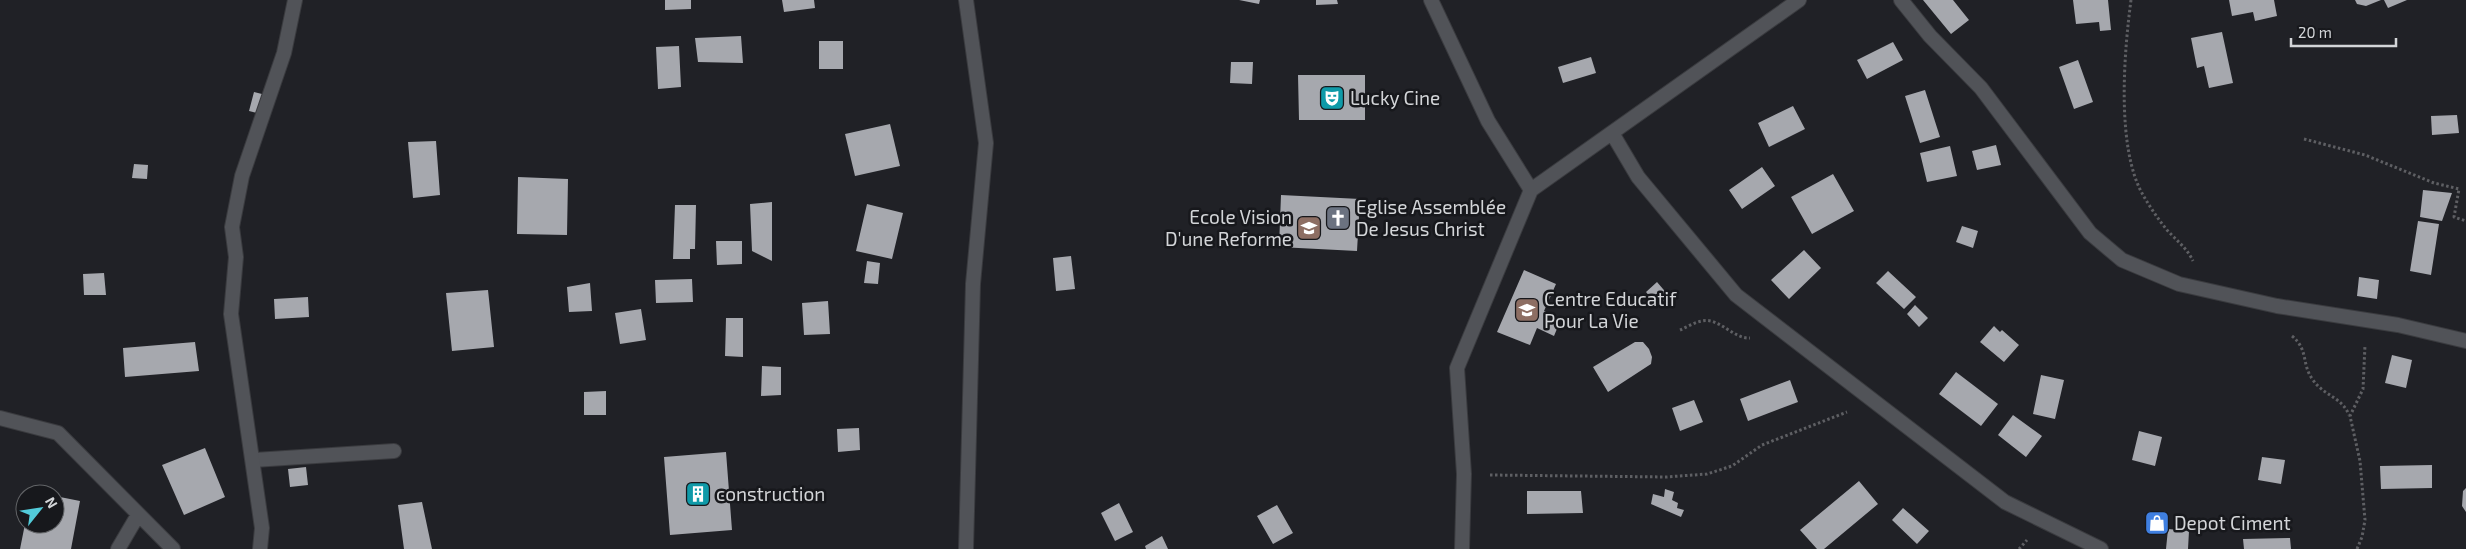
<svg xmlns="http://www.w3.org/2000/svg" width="2466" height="549" viewBox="0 0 2466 549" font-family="'Exo 2',sans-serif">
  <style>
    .building { fill: #a6a8ae }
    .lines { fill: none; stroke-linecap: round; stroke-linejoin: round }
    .service-casing { stroke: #3a3b3f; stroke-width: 16 }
    .minor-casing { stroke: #3a3b3f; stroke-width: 16 }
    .path { stroke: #5e5f63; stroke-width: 3; stroke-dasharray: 2.5 2.5; stroke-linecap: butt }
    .service { stroke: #515358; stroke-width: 14 }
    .minor { stroke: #515358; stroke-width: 14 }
    .labels { text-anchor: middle; stroke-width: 5; stroke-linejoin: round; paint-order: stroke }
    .poi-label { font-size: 19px; fill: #d3d5d8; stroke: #17181c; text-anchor: start }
  </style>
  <rect width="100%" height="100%" fill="#202126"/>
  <path class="building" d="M665 0H691V9L665 10Z
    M782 0H814L815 8 784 12Z
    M1239 0H1260L1259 4Z
    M1316 0H1337L1338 4 1316 5Z
    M1923 0H1953L1969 20 1951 34Z
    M2073 0H2108L2111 30 2100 31 2099 22 2076 24Z
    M2229 0H2274L2277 16 2255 21 2253 12 2232 16Z
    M2355 0H2381L2366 6 2357 4Z
    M2384 0H2407L2388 8Z
    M2222 32 2233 83 2209 88 2204 66 2197 68 2191 38Z
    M741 36 743 63 698 62 695 38Z
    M819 41H843V69H819Z
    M1893 42 1903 60 1867 79 1857 60Z
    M679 46 681 87 658 89 656 47Z
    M1591 57 1596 73 1563 83 1558 67Z
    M2078 60 2093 102 2074 109 2059 67Z
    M1231 62H1253L1252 84 1230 83Z
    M1298 75H1365V120H1299Z
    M1925 90 1940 137 1920 143 1905 96Z
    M254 92 274 97 270 116 249 111Z
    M1793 106 1805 129 1769 147 1758 123Z
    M2457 115 2459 133 2432 135 2431 116Z
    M890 124 900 166 855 176 845 134Z
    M436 141 440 195 413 198 408 142Z
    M1996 145 2001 165 1977 170 1972 151Z
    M1950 146 1957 176 1927 182 1920 153Z
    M134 164 148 165 147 179 132 178Z
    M1762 167 1775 186 1742 209 1729 190Z
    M1833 174 1854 211 1812 234 1791 197Z
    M518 177 568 179 567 235 517 234Z
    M2423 190 2452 193 2442 221 2420 217Z
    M1281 195 1360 199 1357 251 1279 247Z
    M772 202V261L752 251 750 204Z
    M867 204 903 213 892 259 856 251Z
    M675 205H696L695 249H690V259H673Z
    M2418 221 2439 224 2431 275 2410 271Z
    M1962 226 1978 231 1973 248 1956 242Z
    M716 241H742V264L717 265Z
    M1804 250 1821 268 1789 299 1771 280Z
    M1071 256 1075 289 1056 291 1053 258Z
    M867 261 880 263 878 284 864 283Z
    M1524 270 1556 284 1544 311 1561 319 1554 336 1537 328 1530 345 1497 332Z
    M1888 271 1916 297 1904 309 1876 283Z
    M104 273 106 295H84L83 274Z
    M2359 277 2379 280 2377 299 2357 296Z
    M692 279 693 302 656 303 655 280Z
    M1657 282 1669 296 1658 306 1646 292Z
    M590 283 592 311 569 312 567 287Z
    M488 290 494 347 452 351 446 293Z
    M308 297 309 317 275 319 274 299Z
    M828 301 830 334 804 335 802 303Z
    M1915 305 1928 318 1919 327 1907 314Z
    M641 309 646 340 620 344 615 313Z
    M726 318H743V357L725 356Z
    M1994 326 2000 332 2002 330 2019 345 2004 362 1980 342Z
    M195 342 199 371 125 377 123 348Z
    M1635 342H1643L1649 349 1652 357 1651 364 1608 392 1593 367Z
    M2392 355 2412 360 2406 388 2385 383Z
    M762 366 781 367V395L761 396Z
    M1956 372 1998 404 1981 426 1939 394Z
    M2041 375 2064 380 2055 419 2033 414Z
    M1790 380 1798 402 1748 421 1740 399Z
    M606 391V415H584V392Z
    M1694 400 1703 422 1680 431 1672 408Z
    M2013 415 2042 436 2026 457 1998 435Z
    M859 428 860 450 838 452 837 429Z
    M2139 431 2162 437 2155 466 2132 460Z
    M205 448 225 497 184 515 162 465Z
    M726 452 732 530 670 535 664 457Z
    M2262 457 2285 460 2281 484 2258 480Z
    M2432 465V488L2381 489 2380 466Z
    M306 467 308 485 290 487 288 469Z
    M1859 481 1878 504 1824 549H1817L1800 530Z
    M2466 488V512L2462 506 2463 491Z
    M1665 489 1674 492 1672 500 1678 503 1677 508 1684 510 1681 517 1651 504 1653 494 1664 497Z
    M1527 491H1581L1583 513 1527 514Z
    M55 496 80 501 71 549H20L25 524H55Z
    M422 502 432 549H404L398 505Z
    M1119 503 1133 532 1115 541 1101 513Z
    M1277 505 1293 533 1273 544 1257 516Z
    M1903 508 1929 531 1917 544 1892 520Z
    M2168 529 2189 531 2188 549H2166Z
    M1162 536 1168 549H1146L1145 546Z
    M2290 538 2291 549H2244L2243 539Z"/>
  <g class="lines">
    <defs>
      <path id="service" d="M253 460 394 451"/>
      <path id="minor" d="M966 0 986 143 973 284 966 549
        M1431 0 1488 121 1531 190
        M1901 0 1930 36 1981 88 2090 233 2122 260 2179 284 2277 306 2398 325 2466 341
        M1612 133 1638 177 1736 295 2005 502 2101 549
        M0 418 58 433 173 549
        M118 549 138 515
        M260 549 262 528 231 314 236 257 232 227 242 176 284 53 295 0
        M1462 549 1464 474 1457 368 1531 190 1799 0"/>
    </defs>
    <use href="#service" class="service-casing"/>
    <use href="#minor" class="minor-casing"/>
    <path class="path" d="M2131 0C2124 53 2116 148 2143 195 2150 207 2158 219 2167 230 2176 240 2187 248 2193 261
      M2304 139 2365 155 2434 183 2459 189 2454 217 2466 221
      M1680 330C1687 327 1695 322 1702 321 1719 317 1733 339 1750 338
      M2292 336C2309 350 2301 364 2313 380 2324 396 2342 397 2349 415
      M1490 475 1666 477 1707 474 1732 466 1762 445 1847 412
      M2019 549 2027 540
      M2357 549 2362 537 2365 520 2360 461 2350 416 2363 389 2365 345"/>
    <use href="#service" class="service"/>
    <use href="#minor" class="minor"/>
  </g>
  <defs>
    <symbol id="theatre-square" viewBox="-11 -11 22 22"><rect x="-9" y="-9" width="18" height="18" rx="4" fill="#0f9aa8" stroke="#17181c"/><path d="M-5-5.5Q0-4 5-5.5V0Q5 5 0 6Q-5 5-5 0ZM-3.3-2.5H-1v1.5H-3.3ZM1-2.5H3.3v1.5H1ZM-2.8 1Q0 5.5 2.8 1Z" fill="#fff"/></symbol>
    <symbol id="church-square" viewBox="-11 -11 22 22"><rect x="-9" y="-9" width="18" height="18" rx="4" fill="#6b7280" stroke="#17181c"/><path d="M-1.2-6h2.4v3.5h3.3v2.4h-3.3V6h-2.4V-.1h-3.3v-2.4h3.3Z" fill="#fff"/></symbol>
    <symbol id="school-square" viewBox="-11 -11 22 22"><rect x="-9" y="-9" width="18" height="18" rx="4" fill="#8d6e63" stroke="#17181c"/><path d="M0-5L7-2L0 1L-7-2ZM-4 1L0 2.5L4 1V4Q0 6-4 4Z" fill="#fff"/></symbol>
    <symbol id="building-square" viewBox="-11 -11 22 22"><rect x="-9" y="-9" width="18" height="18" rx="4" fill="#0f9aa8" stroke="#17181c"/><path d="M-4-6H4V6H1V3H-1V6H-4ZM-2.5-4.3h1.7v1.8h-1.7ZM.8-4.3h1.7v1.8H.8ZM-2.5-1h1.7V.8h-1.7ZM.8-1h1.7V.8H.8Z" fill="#fff"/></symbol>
    <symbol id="shop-square" viewBox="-11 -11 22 22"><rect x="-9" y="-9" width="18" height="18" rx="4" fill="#3f7fe0" stroke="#17181c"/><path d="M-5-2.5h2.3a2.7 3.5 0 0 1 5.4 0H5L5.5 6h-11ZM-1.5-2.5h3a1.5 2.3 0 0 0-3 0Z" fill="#fff"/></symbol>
  </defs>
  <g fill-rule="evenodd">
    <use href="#theatre-square" x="1318" y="84" width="28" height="28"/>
    <use href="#church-square" x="1324" y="204" width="28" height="28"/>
    <use href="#school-square" x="1295" y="214" width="28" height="28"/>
    <use href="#school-square" x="1513" y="296" width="28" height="28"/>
    <use href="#building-square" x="684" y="480" width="28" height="28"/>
    <use href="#shop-square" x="2143" y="509" width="28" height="28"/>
  </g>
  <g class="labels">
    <g class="poi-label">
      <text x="1350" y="105">Lucky Cine</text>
      <text x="1356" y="214">Eglise Assemblée<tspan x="1356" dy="22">De Jesus Christ</tspan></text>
      <text x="1292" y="224" text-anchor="end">Ecole Vision<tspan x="1292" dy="22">D'une Reforme</tspan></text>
      <text x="1544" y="306">Centre Educatif<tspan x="1544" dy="22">Pour La Vie</tspan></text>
      <text x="716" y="501">construction</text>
      <text x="2174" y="530">Depot Ciment</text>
    </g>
  </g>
  <g transform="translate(40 509) rotate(60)"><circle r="24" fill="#17181c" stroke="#626467"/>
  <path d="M0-4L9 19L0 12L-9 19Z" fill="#52cbda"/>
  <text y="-8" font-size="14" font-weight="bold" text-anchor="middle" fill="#d3d5d8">N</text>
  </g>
  <path d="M2291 38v8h105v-8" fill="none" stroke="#d3d5d8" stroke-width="2.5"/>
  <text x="2298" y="38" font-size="15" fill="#d3d5d8" stroke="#17181c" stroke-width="4" paint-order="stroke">20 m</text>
</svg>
